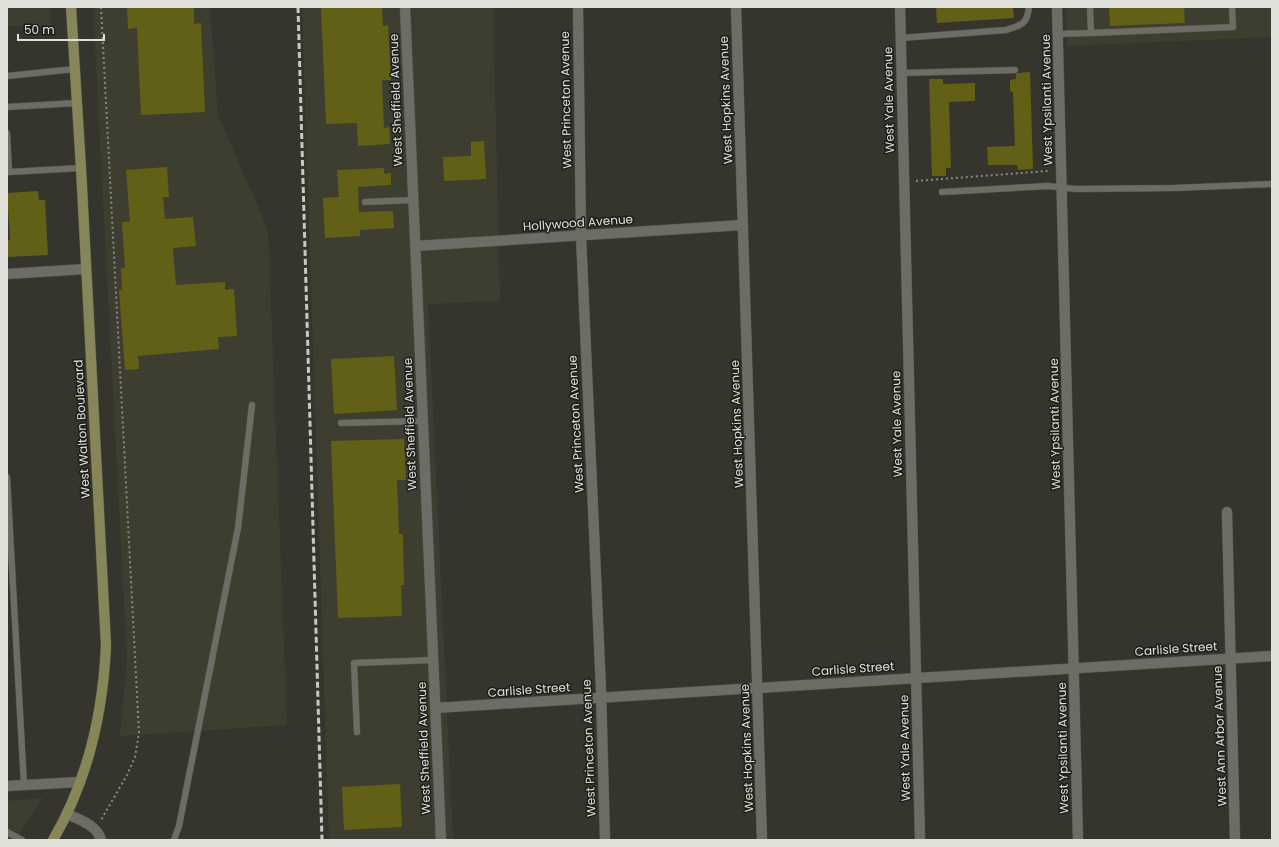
<svg xmlns="http://www.w3.org/2000/svg" width="1279" height="847" viewBox="0 0 1279 847" font-family="Poppins,sans-serif">
  <style>
    .built { fill: #3e3e30 }
    .building { fill: #626016 }
    .lines { fill: none; stroke-linecap: round; stroke-linejoin: round }
    .service-casing { stroke: #53544c; stroke-width: 7 }
    .minor-casing { stroke: #53544c; stroke-width: 11 }
    .secondary-casing { stroke: #53544c; stroke-width: 11 }
    .path { stroke: #8a8a83; stroke-width: 2; stroke-dasharray: 2 3; stroke-linecap: butt }
    .service { stroke: #6d6d65; stroke-width: 6 }
    .minor { stroke: #6d6d65; stroke-width: 10 }
    .secondary { stroke: #878658; stroke-width: 10 }
    .rail { stroke: #c8c8c2; stroke-width: 3; stroke-dasharray: 6 3; stroke-linecap: butt }
    .labels { text-anchor: middle; stroke-width: 3; stroke-linejoin: round; paint-order: stroke }
    .street-label { font-size: 12px; fill: #e0e0db; stroke: #1c1c19 }
  </style>
  <rect width="100%" height="100%" fill="#35352d"/>
  <path class="built" d="M7 7H50L51 26H7Z
    M93 7H210L218 115 268 230 287 725 120 736 127 660Z
    M302 7H493L500 301 428 304 453 840H329Z
    M1066 7H1272V37L1067 46Z
    M43 798 15 840H7V801Z"/>
  <path class="building" d="M127 7H194V24L201 23 205 112 141 115 137 28 128 29Z
    M321 7H382L383 26 388 25 391 80H382L384 128 389 127 390 144 358 146 357 123 326 124Z
    M936 7H1013L1014 18 937 23Z
    M1109 7H1184L1185 23 1110 26Z
    M1030 72 1033 169 1018 170 1017 165H988L987 147 1015 146 1013 92 1010 91V80L1016 79V74L1018 73Z
    M929 79H943V84L975 83V101L949 102 951 168H946V176H932Z
    M484 141 486 179 444 181 443 157 471 156V142Z
    M167 167 169 197H163L165 219 193 217 196 246 173 248 176 285 225 282V290L234 289 237 336 218 337 219 349 138 356 139 369 125 370 119 290H122L121 268H125L122 222H130L126 170Z
    M384 168V174L391 173V185L358 187 359 212 393 211 394 228 360 230V236L325 238 323 198 339 197 337 170Z
    M38 191 39 200H45L48 255 7 257V240H10L7 193Z
    M394 356 397 410 334 414 331 359Z
    M404 439 406 480H397L399 534H403L404 585H401L402 616 338 618 331 441Z
    M400 784 402 827 344 830 342 787Z"/>
  <g class="lines">
    <defs>
      <path id="service" d="M1091 33 1233 27 1232 7
        M1058 34 1091 33 1090 7
        M901 38 1006 30C1021 25 1027 25 1029 7
        M901 73 1015 70
        M7 76 75 69
        M7 107 77 103
        M7 133 9 172 81 168
        M942 192 1048 186 1076 189 1174 188 1272 184
        M365 202 413 200
        M341 423 423 421
        M7 477 24 785
        M357 732 354 663 433 660
        M7 832 22 840
        M174 840 179 826 238 528 252 405"/>
      <path id="minor" d="M405 7 441 840
        M578 7 581 236 601 690 605 840
        M736 7 762 840
        M900 7 920 840
        M1057 7 1078 840
        M415 246 743 225
        M7 274 86 269
        M1227 512 1235 840
        M435 708 1272 656
        M7 786 80 782
        M67 814C80 820 97 825 101 840"/>
      <path id="secondary" d="M53 840C88 780 103 714 106 645L81 168 71 7"/>
    </defs>
    <use href="#service" class="service-casing"/>
    <use href="#minor" class="minor-casing"/>
    <use href="#secondary" class="secondary-casing"/>
    <path class="path" d="M101 7 139 733 135 757 127 775 101 820
      M916 181 1048 171"/>
    <use href="#service" class="service"/>
    <use href="#minor" class="minor"/>
    <use href="#secondary" class="secondary"/>
    <path class="rail" d="M298 7 322 840"/>
  </g>
  <g class="labels">
    <g class="street-label">
      <text transform="translate(396 100) rotate(-92)" y="4">West Sheffield Avenue</text>
      <text transform="translate(566 100) rotate(-91)" y="4">West Princeton Avenue</text>
      <text transform="translate(726 100) rotate(-92)" y="4">West Hopkins Avenue</text>
      <text transform="translate(889 100) rotate(-91)" y="4">West Yale Avenue</text>
      <text transform="translate(1047 100) rotate(-91)" y="4">West Ypsilanti Avenue</text>
      <text transform="translate(578 223) rotate(-4)" y="4">Hollywood Avenue</text>
      <text transform="translate(410 424) rotate(-92)" y="4">West Sheffield Avenue</text>
      <text transform="translate(576 424) rotate(-93)" y="4">West Princeton Avenue</text>
      <text transform="translate(737 424) rotate(-92)" y="4">West Hopkins Avenue</text>
      <text transform="translate(897 424) rotate(-91)" y="4">West Yale Avenue</text>
      <text transform="translate(1055 424) rotate(-91)" y="4">West Ypsilanti Avenue</text>
      <text transform="translate(82 429) rotate(-93)" y="4">West Walton Boulevard</text>
      <text transform="translate(1176 649) rotate(-4)" y="4">Carlisle Street</text>
      <text transform="translate(853 669) rotate(-4)" y="4">Carlisle Street</text>
      <text transform="translate(529 690) rotate(-4)" y="4">Carlisle Street</text>
      <text transform="translate(1220 736) rotate(-92)" y="4">West Ann Arbor Avenue</text>
      <text transform="translate(424 748) rotate(-92)" y="4">West Sheffield Avenue</text>
      <text transform="translate(589 748) rotate(-92)" y="4">West Princeton Avenue</text>
      <text transform="translate(747 748) rotate(-92)" y="4">West Hopkins Avenue</text>
      <text transform="translate(905 748) rotate(-91)" y="4">West Yale Avenue</text>
      <text transform="translate(1063 748) rotate(-91)" y="4">West Ypsilanti Avenue</text>
    </g>
  </g>
  <rect width="1279" height="847" fill="none" stroke="#e0e0db" stroke-width="16"/>
  <path d="M18 34v6h86v-6" fill="none" stroke="#e0e0db" stroke-width="2"/>
  <text x="24" y="34" font-size="12" fill="#e0e0db" stroke="#1c1c19" stroke-width="3" paint-order="stroke">50 m</text>
</svg>
